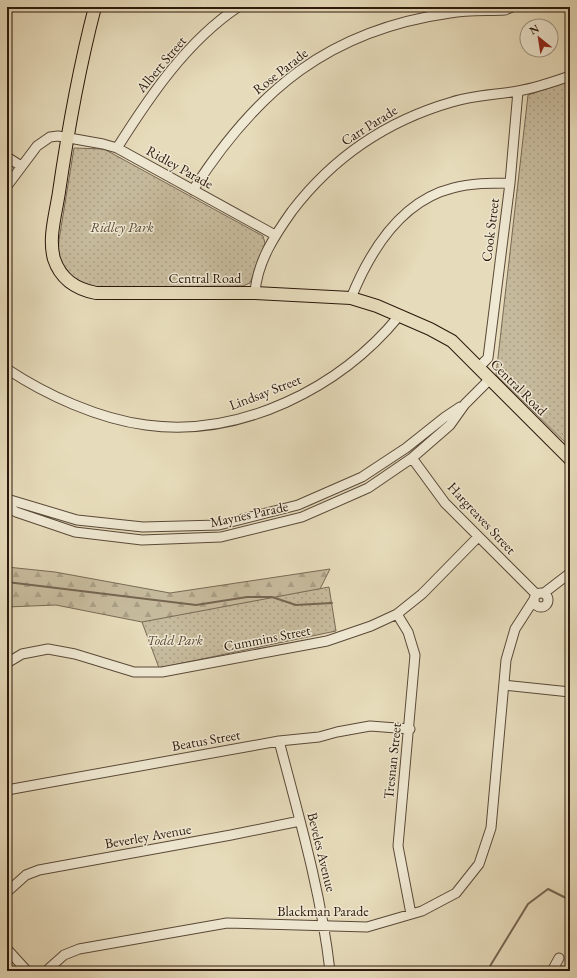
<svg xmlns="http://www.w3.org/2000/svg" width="577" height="978" viewBox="0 0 577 978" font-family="'EB Garamond',serif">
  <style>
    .forest { fill: url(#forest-firs); stroke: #796954 }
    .park { fill: url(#park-dots); stroke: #796954 }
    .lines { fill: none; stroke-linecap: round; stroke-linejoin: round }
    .stream { stroke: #766551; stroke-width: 2 }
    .minor-casing { stroke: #5a4938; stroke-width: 11 }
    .major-casing { stroke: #2c180c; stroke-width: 14 }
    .minor { stroke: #efe8d2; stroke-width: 9 }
    .major { stroke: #e6dbba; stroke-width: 12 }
    .labels { text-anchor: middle; stroke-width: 3; stroke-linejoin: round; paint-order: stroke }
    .street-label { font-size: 14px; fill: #2c180c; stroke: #efe8d2 }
    .park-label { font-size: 14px; font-style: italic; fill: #5a4937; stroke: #efe8d2 }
  </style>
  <defs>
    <pattern id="forest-firs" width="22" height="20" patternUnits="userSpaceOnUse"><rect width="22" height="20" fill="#c6ba9c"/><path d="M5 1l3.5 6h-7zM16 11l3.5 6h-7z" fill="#aa9f85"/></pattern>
    <pattern id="park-dots" width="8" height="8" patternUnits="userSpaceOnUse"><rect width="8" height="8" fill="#c6ba9c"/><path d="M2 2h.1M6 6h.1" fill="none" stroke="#aa9f85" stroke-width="1.8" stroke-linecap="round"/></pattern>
  </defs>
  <rect width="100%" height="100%" fill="#e6dbba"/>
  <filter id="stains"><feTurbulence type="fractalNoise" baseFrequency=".005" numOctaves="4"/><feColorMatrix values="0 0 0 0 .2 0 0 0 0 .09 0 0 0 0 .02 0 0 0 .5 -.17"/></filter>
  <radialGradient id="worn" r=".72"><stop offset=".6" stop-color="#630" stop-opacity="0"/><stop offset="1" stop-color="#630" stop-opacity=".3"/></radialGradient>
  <path class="forest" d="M7 567 55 572 170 593 330 569 306 617 188 652 142 622 56 605 7 607Z"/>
  <path class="park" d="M570 81V447L496 375 528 95Z
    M74 148 104 149 263 236 265 243 250 283 243 286 97 288 74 280 58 260 59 240Z
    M329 587 336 631 159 668 142 622Z"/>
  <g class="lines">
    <path class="stream" d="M7 582 196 605 247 597H272L296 605 332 603
      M487 971 528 904 548 889 566 898 570 904"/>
    <defs>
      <path id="minor" d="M117 148C150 96 186 42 238 7
        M7 157 21 166
        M7 186 37 146 50 137 58 136 103 144 117 148 275 235
        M193 190C257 90 329 30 450 13 468 10 487 11 505 10L512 7
        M255 293C257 262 275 235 292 211 334 156 386 121 452 102 473 95 496 95 518 91 535 88 553 82 570 76
        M351 298C370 251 400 201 453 188 471 183 491 183 510 183
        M479 367 488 358 510 183 518 91
        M7 369C46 395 99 419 146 425 241 438 340 388 399 316
        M412 458 445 503 536 594
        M7 499 77 520 143 527 219 525 298 505 362 477 406 448 445 417 460 407
        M7 506 16 512 75 532 142 540 221 537 302 517 368 488 412 458 450 425 465 404 490 379
        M534 600a7 7 0 1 1 14 0a7 7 0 1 1-14 0Z
        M544 593 570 573
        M397 614 408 632 415 655 398 846 411 914
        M7 663 22 654 48 649 75 654 134 672H162L327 641 371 626 397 614 422 594 478 537
        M504 685 570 692
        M279 741C299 817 321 892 330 971
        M7 790 279 741 319 737 337 732 370 726 410 729
        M7 892 26 875 39 870 231 835 300 821
        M7 949 27 971
        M46 971 64 955 79 949 227 923 367 927 422 911 456 893 479 864 491 828 506 660 515 629 533 601
        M552 971 559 958"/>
      <path id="major" d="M95 7C79 68 68 130 59 192 56 213 48 238 54 259 61 280 76 289 96 293H255L351 298 377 306 430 329 452 341 570 459"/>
    </defs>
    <use href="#minor" class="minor-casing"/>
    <use href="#major" class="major-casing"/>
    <use href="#minor" class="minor"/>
    <use href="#major" class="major"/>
  </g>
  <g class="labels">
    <g class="street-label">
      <text transform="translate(161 64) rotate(-50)" y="5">Albert Street</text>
      <text transform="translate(280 71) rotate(-38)" y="5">Rose Parade</text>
      <text transform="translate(369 125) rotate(-32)" y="5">Carr Parade</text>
      <text transform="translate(180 167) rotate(29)" y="5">Ridley Parade</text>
      <text transform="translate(490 230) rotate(-83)" y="5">Cook Street</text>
      <text x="205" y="283">Central Road</text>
      <text transform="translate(519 387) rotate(45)" y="5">Central Road</text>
      <text transform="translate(265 392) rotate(-21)" y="5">Lindsay Street</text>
      <text transform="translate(249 514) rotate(-12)" y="5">Maynes Parade</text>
      <text transform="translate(482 518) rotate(47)" y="5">Hargreaves Street</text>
      <text transform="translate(267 638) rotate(-11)" y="5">Cummins Street</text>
      <text transform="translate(206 740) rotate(-10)" y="5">Beatus Street</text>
      <text transform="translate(392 761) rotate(-84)" y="5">Tresnan Street</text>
      <text transform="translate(148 836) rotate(-10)" y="5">Beverley Avenue</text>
      <text transform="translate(322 852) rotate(76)" y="5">Beveles Avenue</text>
      <text x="323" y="916">Blackman Parade</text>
    </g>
    <g class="park-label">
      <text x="122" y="232">Ridley Park</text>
      <text x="175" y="645">Todd Park</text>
    </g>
  </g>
  <rect width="577" height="978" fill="none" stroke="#e6dbba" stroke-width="24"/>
  <rect x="8" y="8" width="561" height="962" fill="none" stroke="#2c180c" stroke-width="2"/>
  <rect x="12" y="12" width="553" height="954" fill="none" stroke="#2c180c"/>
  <g transform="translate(539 38) rotate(330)"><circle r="19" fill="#efe8d2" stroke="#a19583"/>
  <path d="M0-3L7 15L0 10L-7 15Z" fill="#8f2418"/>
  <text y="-6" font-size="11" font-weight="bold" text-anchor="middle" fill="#2c180c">N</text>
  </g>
  <rect width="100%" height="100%" filter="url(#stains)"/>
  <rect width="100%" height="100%" fill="url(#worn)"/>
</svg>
